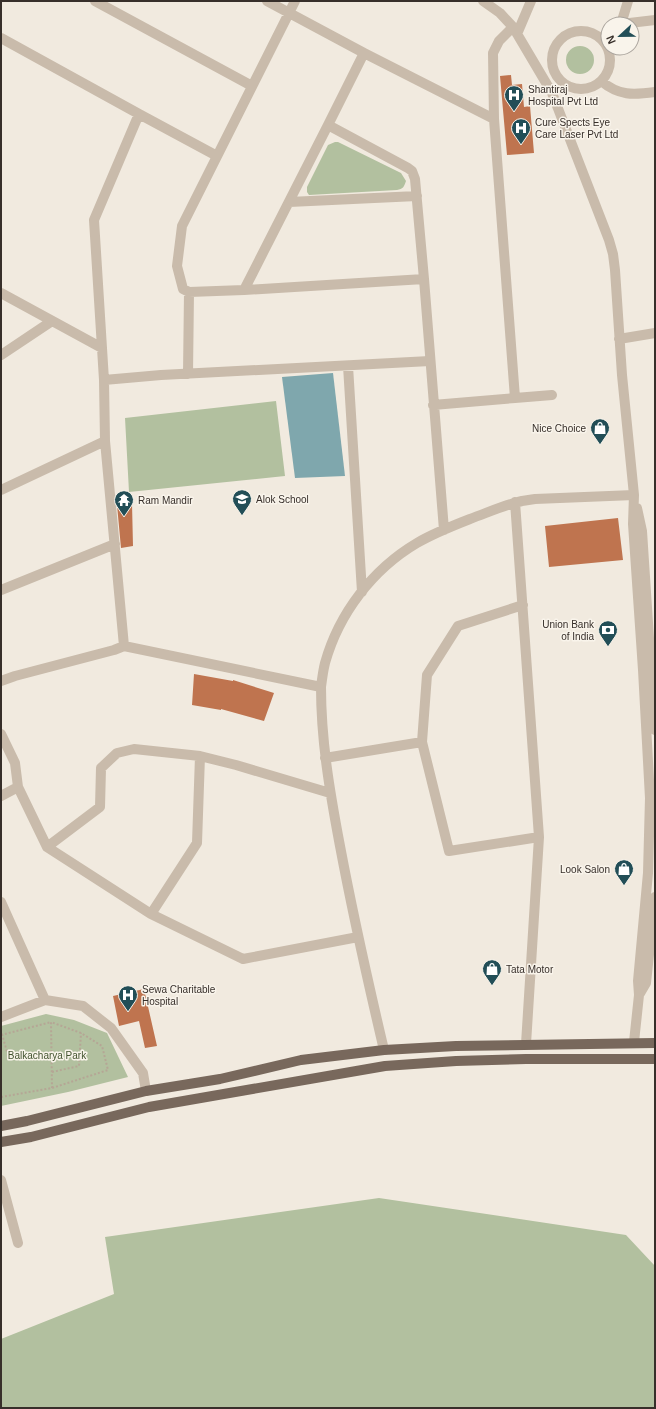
<svg xmlns="http://www.w3.org/2000/svg" width="656" height="1409" viewBox="0 0 656 1409" font-family="Arial,sans-serif">
  <style>
    .green { fill: #b2c09f }
    .water { fill: #7fa7ad }
    .building { fill: #bf744f }
    .lines { fill: none; stroke-linecap: round; stroke-linejoin: round }
    .path { stroke: #b5a695; stroke-width: 2; stroke-dasharray: 2 2; stroke-linecap: butt }
    .street { stroke: #c9bbab; stroke-width: 10 }
    .primary { stroke: #78685c; stroke-width: 10 }
    .labels { text-anchor: middle; stroke-width: 3; stroke-linejoin: round; paint-order: stroke }
    .poi-label { font-size: 10px; fill: #372f2a; stroke: #f9f4eb; text-anchor: start }
    .park-label { font-size: 10px; fill: #43542f; stroke: #f9f4eb }
  </style>
  <rect width="100%" height="100%" fill="#f1eadf"/>
  <path class="green" d="M566 60a14 14 0 1 1 28 0a14 14 0 1 1-28 0Z
    M335 142H338L401 173 406 181C404 187 403 189 397 190L309 195 307 192V187L328 145Z
    M276 401 285 476 129 492 125 418Z
    M46 1014 74 1020 107 1033 128 1077 68 1092 1 1106V1026Z
    M379 1198 626 1235 655 1266V1408H1V1339L114 1294 105 1237Z"/>
  <path class="water" d="M333 373 345 476 295 478 282 377Z"/>
  <path class="building" d="M511 75 512 85 522 84 524 107 530 106 534 153 507 155 500 76Z
    M132 503 133 546 121 548 117 505Z
    M618 518 623 560 549 567 545 526Z
    M194 674 233 681V680L274 693 264 721 221 709V710L192 705Z
    M144 989 157 1046 145 1048 139 1021 119 1026 113 996Z"/>
  <g class="lines">
    <path class="path" d="M2 1034 7 1052
      M1 1035 51 1022 52 1088
      M52 1072 79 1066 81 1033
      M1 1097 52 1088 108 1070 102 1046 81 1033 51 1022"/>
    <path class="street" d="M95 1 252 86
      M267 1 364 53
      M295 1 182 226 177 266 183 289 189 292 244 290 424 279 444 530
      M483 1 500 13 513 27 552 93 609 240 613 254 615 270 622 375 634 495 633 524 643 670 650 798 648 873 638 981 639 995 634 1042
      M621 24 655 20
      M621 24 628 1
      M552 60a29 29 0 1 1 58 0a29 29 0 1 1-58 0Z
      M517 34 531 1
      M1 38 139 114 94 220 104 380 161 375 430 361
      M601 81C619 96 633 95 655 92
      M139 114 217 156
      M494 119 493 53 499 41 513 27
      M328 125 408 168 412 171 415 179 424 279
      M289 202 417 196
      M244 290 328 125 364 53 494 119 515 398 433 405
      M1 293 102 348
      M619 339 655 333
      M1 355 52 321
      M348 366 362 592
      M188 374 189 292
      M104 380 105 441
      M515 398 552 395
      M1 490 105 441 124 646
      M515 502 539 837 526 1044
      M637 508 642 531 655 730
      M1 590 115 544
      M1 681 15 676 114 650 124 646 321 687C322 679 323 671 325 663 339 613 373 569 417 543 434 533 452 526 470 519 487 513 504 505 522 501L535 499 634 495
      M321 687C321 741 330 793 340 846 353 915 368 982 384 1050
      M1 734 15 763 18 787 1 796
      M422 742 427 675 458 626 523 605
      M325 758 422 742 449 851 539 837
      M18 787 47 847 151 914 243 959 358 937
      M47 847 100 807 101 768 117 753 134 749 200 756 236 765 330 793
      M1 902 45 1000
      M151 914 197 843 200 756
      M639 995 646 983 655 897
      M1 1017 45 1000 83 1006 111 1028 143 1073 146 1091
      M1 1180 18 1243"/>
    <path class="primary" d="M1 1126 27 1121 146 1091 220 1079 301 1060 384 1050 456 1046 655 1043
      M1 1142 31 1137 149 1107 385 1066 456 1061 526 1059H655"/>
  </g>
  <defs>
    <symbol id="hospital-pin" viewBox="-11 -11 22 30"><path d="M0 17L-7.5 6A9.5 9.5 0 1 1 7.5 6Z" fill="#224e57" stroke="#f9f4eb"/><path d="M-5-5h3v3.5h4V-5h3V5h-3V1.5h-4V5h-3Z" fill="#fff"/></symbol>
    <symbol id="shop-pin" viewBox="-11 -11 22 30"><path d="M0 17L-7.5 6A9.5 9.5 0 1 1 7.5 6Z" fill="#224e57" stroke="#f9f4eb"/><path d="M-5-2.5h2.3a2.7 3.5 0 0 1 5.4 0H5L5.5 6h-11ZM-1.5-2.5h3a1.5 2.3 0 0 0-3 0Z" fill="#fff"/></symbol>
    <symbol id="school-pin" viewBox="-11 -11 22 30"><path d="M0 17L-7.5 6A9.5 9.5 0 1 1 7.5 6Z" fill="#224e57" stroke="#f9f4eb"/><path d="M0-5L7-2L0 1L-7-2ZM-4 1L0 2.5L4 1V4Q0 6-4 4Z" fill="#fff"/></symbol>
    <symbol id="temple-pin" viewBox="-11 -11 22 30"><path d="M0 17L-7.5 6A9.5 9.5 0 1 1 7.5 6Z" fill="#224e57" stroke="#f9f4eb"/><path d="M0-6L5-2H3V0L6.5 2.5H4V6H1.5V3h-3V6H-4V2.5H-6.5L-3 0V-2H-5Z" fill="#fff"/></symbol>
    <symbol id="bank-pin" viewBox="-11 -11 22 30"><path d="M0 17L-7.5 6A9.5 9.5 0 1 1 7.5 6Z" fill="#224e57" stroke="#f9f4eb"/><path d="M-6-4H6V4H-6ZM0-2.3a2.3 2.3 0 1 0 0 4.6a2.3 2.3 0 1 0 0-4.6Z" fill="#fff"/></symbol>
  </defs>
  <g fill-rule="evenodd">
    <use href="#hospital-pin" x="503" y="84" width="22" height="30"/>
    <use href="#hospital-pin" x="510" y="117" width="22" height="30"/>
    <use href="#shop-pin" x="589" y="417" width="22" height="30"/>
    <use href="#school-pin" x="231" y="488" width="22" height="30"/>
    <use href="#temple-pin" x="113" y="489" width="22" height="30"/>
    <use href="#bank-pin" x="597" y="619" width="22" height="30"/>
    <use href="#shop-pin" x="613" y="858" width="22" height="30"/>
    <use href="#shop-pin" x="481" y="958" width="22" height="30"/>
    <use href="#hospital-pin" x="117" y="984" width="22" height="30"/>
  </g>
  <g class="labels">
    <g class="poi-label">
      <text x="528" y="93">Shantiraj<tspan x="528" dy="12">Hospital Pvt Ltd</tspan></text>
      <text x="535" y="126">Cure Spects Eye<tspan x="535" dy="12">Care Laser Pvt Ltd</tspan></text>
      <text x="586" y="432" text-anchor="end">Nice Choice</text>
      <text x="256" y="503">Alok School</text>
      <text x="138" y="504">Ram Mandir</text>
      <text x="594" y="628" text-anchor="end">Union Bank<tspan x="594" dy="12">of India</tspan></text>
      <text x="610" y="873" text-anchor="end">Look Salon</text>
      <text x="506" y="973">Tata Motor</text>
      <text x="142" y="993">Sewa Charitable<tspan x="142" dy="12">Hospital</tspan></text>
    </g>
    <g class="park-label">
      <text x="47" y="1059">Balkacharya Park</text>
    </g>
  </g>
  <rect width="656" height="1409" fill="none" stroke="#372f2a" stroke-width="4"/>
  <g transform="translate(620 36) rotate(248)"><circle r="19" fill="#f9f4eb" stroke="#aba59e"/>
  <path d="M0-3L7 15L0 10L-7 15Z" fill="#224e57"/>
  <text y="-6" font-size="11" font-weight="bold" text-anchor="middle" fill="#372f2a">N</text>
  </g>
</svg>
